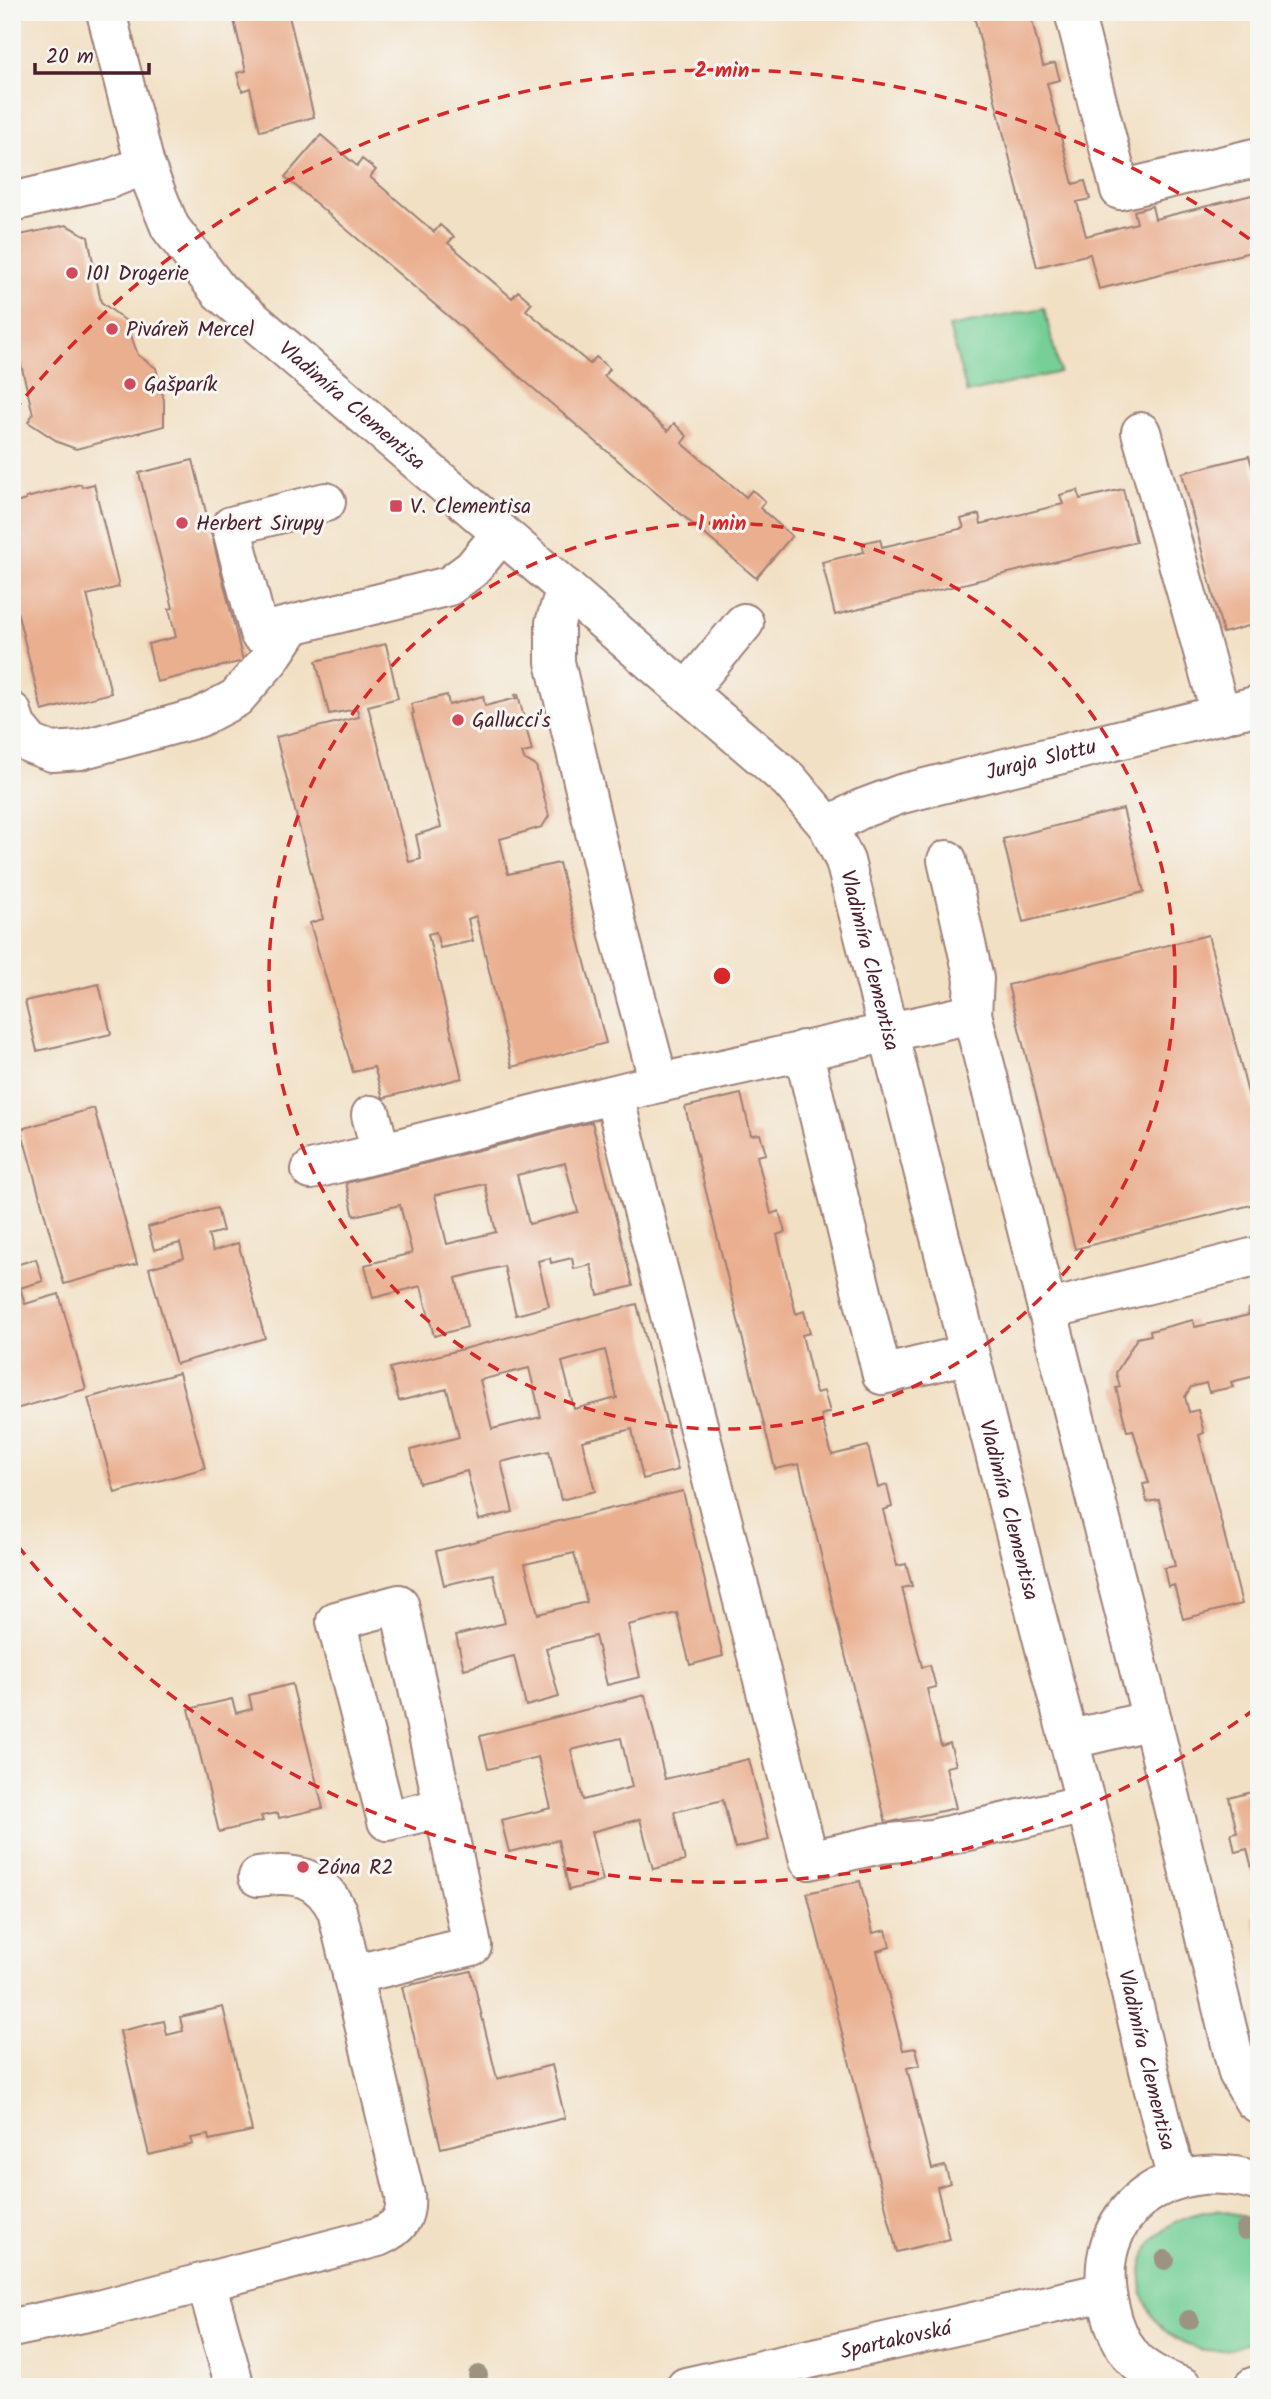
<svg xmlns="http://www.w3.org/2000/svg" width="1271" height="2399" viewBox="0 0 1271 2399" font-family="Kalam,sans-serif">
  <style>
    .green { fill: #75cf96; stroke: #607760; stroke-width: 2 }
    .building { fill: #eaaf8f; fill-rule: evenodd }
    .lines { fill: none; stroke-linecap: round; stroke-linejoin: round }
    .minor-casing { stroke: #9e8078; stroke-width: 42 }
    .minor { stroke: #fff; stroke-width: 38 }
    .tree { fill: #9d9381 }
    .ring { fill: none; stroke: #d62828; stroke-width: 3.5; stroke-dasharray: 12 9 }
    .poi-dot { fill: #d1495b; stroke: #f6f6f2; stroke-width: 2.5 }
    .labels { text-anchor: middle; stroke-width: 6; stroke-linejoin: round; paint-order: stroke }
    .poi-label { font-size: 21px; fill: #4a1f2b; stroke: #f6f6f2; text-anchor: start }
    .street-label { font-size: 21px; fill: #4a1f2b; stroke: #f6f6f2 }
    .centre { fill: #d62828; stroke: #f6f6f2; stroke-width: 3.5 }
    .ring-label { font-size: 21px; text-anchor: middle; font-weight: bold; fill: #d62828; stroke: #f6f6f2; stroke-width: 6; stroke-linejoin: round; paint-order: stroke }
  </style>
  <rect width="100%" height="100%" fill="#f6f6f2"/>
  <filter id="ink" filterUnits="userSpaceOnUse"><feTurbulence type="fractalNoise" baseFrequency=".0143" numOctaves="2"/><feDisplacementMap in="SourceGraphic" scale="14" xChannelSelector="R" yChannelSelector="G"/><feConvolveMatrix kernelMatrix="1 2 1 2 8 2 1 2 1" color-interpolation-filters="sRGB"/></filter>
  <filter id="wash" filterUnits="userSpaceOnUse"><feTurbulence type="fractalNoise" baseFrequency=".00686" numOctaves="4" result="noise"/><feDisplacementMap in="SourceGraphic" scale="28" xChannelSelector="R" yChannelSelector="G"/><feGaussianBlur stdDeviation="1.57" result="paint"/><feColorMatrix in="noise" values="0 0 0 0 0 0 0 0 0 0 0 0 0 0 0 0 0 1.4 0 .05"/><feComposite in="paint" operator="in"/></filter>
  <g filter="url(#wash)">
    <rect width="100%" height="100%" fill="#f2e0c4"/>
    <path class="green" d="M1044 308 1060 372 967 393 949 327Z
      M1216 2210 1240 2215 1259 2226V2337C1156 2399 1076 2228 1216 2210Z"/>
    <g id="blocks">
      <path class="building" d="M232 12H288L314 117 260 131 250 88 242 91 237 73 246 71Z
        M973 12H1030L1043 66 1055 63 1060 80 1047 83 1073 184 1085 181 1090 199 1077 202 1086 236 1137 223 1134 211 1152 206 1155 219 1256 194 1253 181 1259 180V250L1099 289 1090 254 1037 267Z
        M321 135 357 166 362 159 376 170 370 177 434 232 440 225 454 237 448 243 512 298 518 291 532 303 526 310 590 364 596 357 610 369 604 376 668 431 674 423 687 436 682 443 746 497 752 490 765 501 760 508 792 536 756 578 285 177Z
        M66 225 88 237 101 302 126 321 138 355 156 368 164 400V426L76 449 60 443 28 422 33 414 18 352 12 353V242L16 236Z
        M1249 456 1259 490V623L1223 633 1182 473Z
        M193 460 243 661 157 682 148 644 176 637 169 609 173 608 139 473Z
        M81 484 82 487 94 484 119 587 87 595 111 693 42 711 12 591V504L26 500V498Z
        M1123 489 1136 542 835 615 822 562 864 552 862 543 880 539 882 547 964 528 961 519 979 514 981 524 1063 504 1060 495 1078 490 1080 499Z
        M386 644 398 698 368 706 409 862 421 859 416 835 441 827 412 714 414 713 411 704 447 695 449 705 483 696 485 706 517 698 515 695 518 694 532 751 522 753 524 759 536 766 549 816 542 827 500 839 508 874 559 863 606 1043 512 1067 476 916 468 919 473 941 440 948 436 932 428 934 462 1078 383 1098 374 1067 353 1072 310 923 323 919 276 737 359 717 357 709 329 714 316 661Z
        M1123 809 1144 892 1023 922 1003 839Z
        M1208 935 1259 1137V1203L1075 1249 1008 985Z
        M99 984 111 1034 37 1051 25 1001Z
        M741 1094 751 1135 760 1134 766 1154 757 1156 771 1214 779 1211 785 1232 777 1235 796 1314 804 1311 810 1333 802 1335 816 1393 824 1391 830 1412 821 1415 832 1455 868 1446 878 1488 887 1485 892 1507 883 1510 897 1566 906 1564 912 1586 902 1588 922 1667 930 1665 936 1687 927 1689 941 1746 950 1743 956 1765 946 1767 956 1808 886 1823 799 1464 775 1469 685 1107Z
        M94 1108 137 1264 64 1284 21 1129Z
        M592 1122 633 1286 598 1295 591 1265 574 1269 572 1258 551 1263 550 1258 538 1261 549 1306 516 1315 504 1266 456 1278 467 1327 434 1336 421 1286 373 1298 365 1265 412 1253 400 1205 354 1216 346 1183ZM565 1163 578 1212 529 1224 517 1175ZM485 1184 496 1232 447 1244 435 1195Z
        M217 1208 223 1231 208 1235 213 1251 238 1243 265 1338 176 1364 149 1268 184 1258 180 1243 154 1250 148 1227Z
        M36 1259 43 1281 20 1288 25 1304 59 1294 86 1389 12 1410V1266Z
        M637 1304 678 1470 643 1479 632 1429 582 1441 595 1491 561 1500 549 1451 501 1462 513 1512 479 1520 467 1471 419 1483 411 1450 459 1437 447 1389 399 1401 390 1368ZM605 1350 617 1398 574 1409 562 1362ZM529 1368 541 1417 492 1429 480 1380Z
        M1259 1306V1375L1231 1382 1233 1387 1209 1392 1206 1383 1191 1387 1185 1397 1189 1412 1198 1410 1204 1433 1199 1435 1242 1604 1183 1619 1174 1585 1168 1587 1164 1568 1175 1566 1159 1500 1147 1502 1143 1484 1149 1483 1133 1430 1127 1431 1116 1388 1120 1387 1116 1373 1137 1338 1151 1335 1150 1331 1193 1320 1195 1327 1249 1315 1248 1309Z
        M179 1373 205 1468 115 1493 88 1398Z
        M683 1491 723 1656 690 1665 677 1613 628 1625 640 1677 607 1685 595 1636 546 1648 559 1697 526 1706 514 1656 464 1669 456 1635 505 1623 493 1574 444 1585 436 1551ZM574 1553 587 1602 538 1614 525 1564Z
        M292 1684 323 1808 279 1818 278 1813 261 1816 263 1821 219 1832 189 1709 232 1699 236 1713 252 1709 249 1695Z
        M645 1695 665 1779 749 1759 769 1840 735 1848 723 1800 674 1812 685 1861 653 1869 640 1819 591 1832 603 1881 569 1890 558 1840 509 1852 501 1820 551 1808 538 1757 488 1769 480 1736ZM621 1738 632 1787 583 1800 571 1750Z
        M1259 1790V1891H1258L1247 1849 1235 1852 1231 1833 1237 1832 1229 1798Z
        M860 1881 873 1933 886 1930 890 1947 877 1951 903 2050 916 2048 920 2065 907 2068 932 2169 945 2166 950 2183 937 2187 949 2239 897 2252 807 1893Z
        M1259 1916V1939H1258L1252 1917Z
        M471 1971 497 2079 552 2065 565 2118 441 2148 402 1987Z
        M223 2007 252 2131 209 2140 208 2135 191 2138 193 2144 149 2155 120 2031 164 2021 167 2035 183 2031 180 2017Z"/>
    </g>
  </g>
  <g filter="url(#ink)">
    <use href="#blocks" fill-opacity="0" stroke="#9e8078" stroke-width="2"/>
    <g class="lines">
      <defs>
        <g id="minor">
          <path id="s1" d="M106 12 145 165 170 227 219 291 789 780 828 826 845 861C925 1175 1002 1489 1085 1801 1118 1927 1142 2054 1177 2179"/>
          <path d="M1074 12 1120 190 1259 157"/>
          <path d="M12 202 109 179 145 165"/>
          <path d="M1141 432 1221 715"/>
          <path d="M326 502 231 526 259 633 449 586 472 569 501 534"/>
          <path d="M566 588 555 623V662L616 922 659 1083"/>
          <path d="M687 691 744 623"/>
          <path d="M12 712 16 726 31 744 52 752 80 750 198 718 236 698 270 659 292 626"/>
          <path id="s2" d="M828 826 861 809 901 794 1259 705"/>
          <path d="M947 860 974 979 972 1014 1152 1720 1238 2073 1254 2101 1259 2104"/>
          <path d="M803 1050 882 1375 969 1354"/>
          <path d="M614 1096 809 1860 881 1844 932 1839 1086 1804"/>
          <path d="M371 1115 381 1153"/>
          <path d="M311 1170 659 1083 972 1014"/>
          <path d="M1047 1310 1259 1256"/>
          <path d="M1068 1740 1152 1720"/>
          <path d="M352 1975 472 1946C449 1832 425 1718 399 1604L336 1621 387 1821 444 1807"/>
          <path d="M206 2282 235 2387"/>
          <path d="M12 2328 102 2309 378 2237C399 2228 407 2218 405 2195L337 1911C320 1876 294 1871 258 1877"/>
          <path id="s3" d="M686 2387 1105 2292"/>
          <path d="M1183 2387C1165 2380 1145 2372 1132 2357 1121 2343 1114 2326 1110 2309 1085 2212 1170 2153 1259 2182"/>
          <path d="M1253 2387 1259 2385"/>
        </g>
      </defs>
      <use href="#minor" class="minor-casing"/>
      <use href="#minor" class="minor"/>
    </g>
    <g class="tree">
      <circle cx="1245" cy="2230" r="10"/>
      <circle cx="1165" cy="2260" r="10"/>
      <circle cx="1189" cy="2320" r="10"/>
      <circle cx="478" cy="2375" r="10"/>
    </g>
  </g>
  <g class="ring">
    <circle cx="722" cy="976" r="453"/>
    <path d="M1255 1709A906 906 0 0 1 13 1540M13 412A906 906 0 0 1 1255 243"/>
  </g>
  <g class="poi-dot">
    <circle cx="72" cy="273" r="7"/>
    <circle cx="112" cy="329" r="7"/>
    <circle cx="130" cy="384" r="7"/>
    <rect x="389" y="499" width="14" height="14" rx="3.5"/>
    <circle cx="182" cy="523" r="7"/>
    <circle cx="458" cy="720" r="7"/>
    <circle cx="303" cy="1867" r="7"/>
  </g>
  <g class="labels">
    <g class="poi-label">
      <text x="86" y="280">101 Drogerie</text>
      <text x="126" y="336">Piváreň Mercel</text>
      <text x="144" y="391">Gašparík</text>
      <text x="410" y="513">V. Clementisa</text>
      <text x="196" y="530">Herbert Sirupy</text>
      <text x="472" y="727">Gallucci's</text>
      <text x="317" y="1874">Zóna R2</text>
    </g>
    <g class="street-label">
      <text dy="7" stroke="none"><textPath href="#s1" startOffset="481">Vladimíra Clementisa</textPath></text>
      <text dy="7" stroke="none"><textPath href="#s2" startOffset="224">Juraja Slottu</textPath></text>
      <text dy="7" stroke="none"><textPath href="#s1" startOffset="1258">Vladimíra Clementisa</textPath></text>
      <text dy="7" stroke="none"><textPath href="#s1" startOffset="1825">Vladimíra Clementisa</textPath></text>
      <text dy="7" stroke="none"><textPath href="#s1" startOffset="2392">Vladimíra Clementisa</textPath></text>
      <text dy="7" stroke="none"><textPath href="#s3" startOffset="215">Spartakovská</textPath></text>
    </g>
  </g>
  <circle cx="722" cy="976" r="10" class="centre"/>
  <g class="ring-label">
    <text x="722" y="77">2 min</text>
    <text x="722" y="530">1 min</text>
  </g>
  <rect width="1271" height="2399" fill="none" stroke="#f6f6f2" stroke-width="42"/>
  <path d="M35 63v10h114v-10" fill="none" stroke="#4a1f2b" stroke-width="3.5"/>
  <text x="46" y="63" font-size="21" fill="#4a1f2b" stroke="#f6f6f2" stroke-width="5" paint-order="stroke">20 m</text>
</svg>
